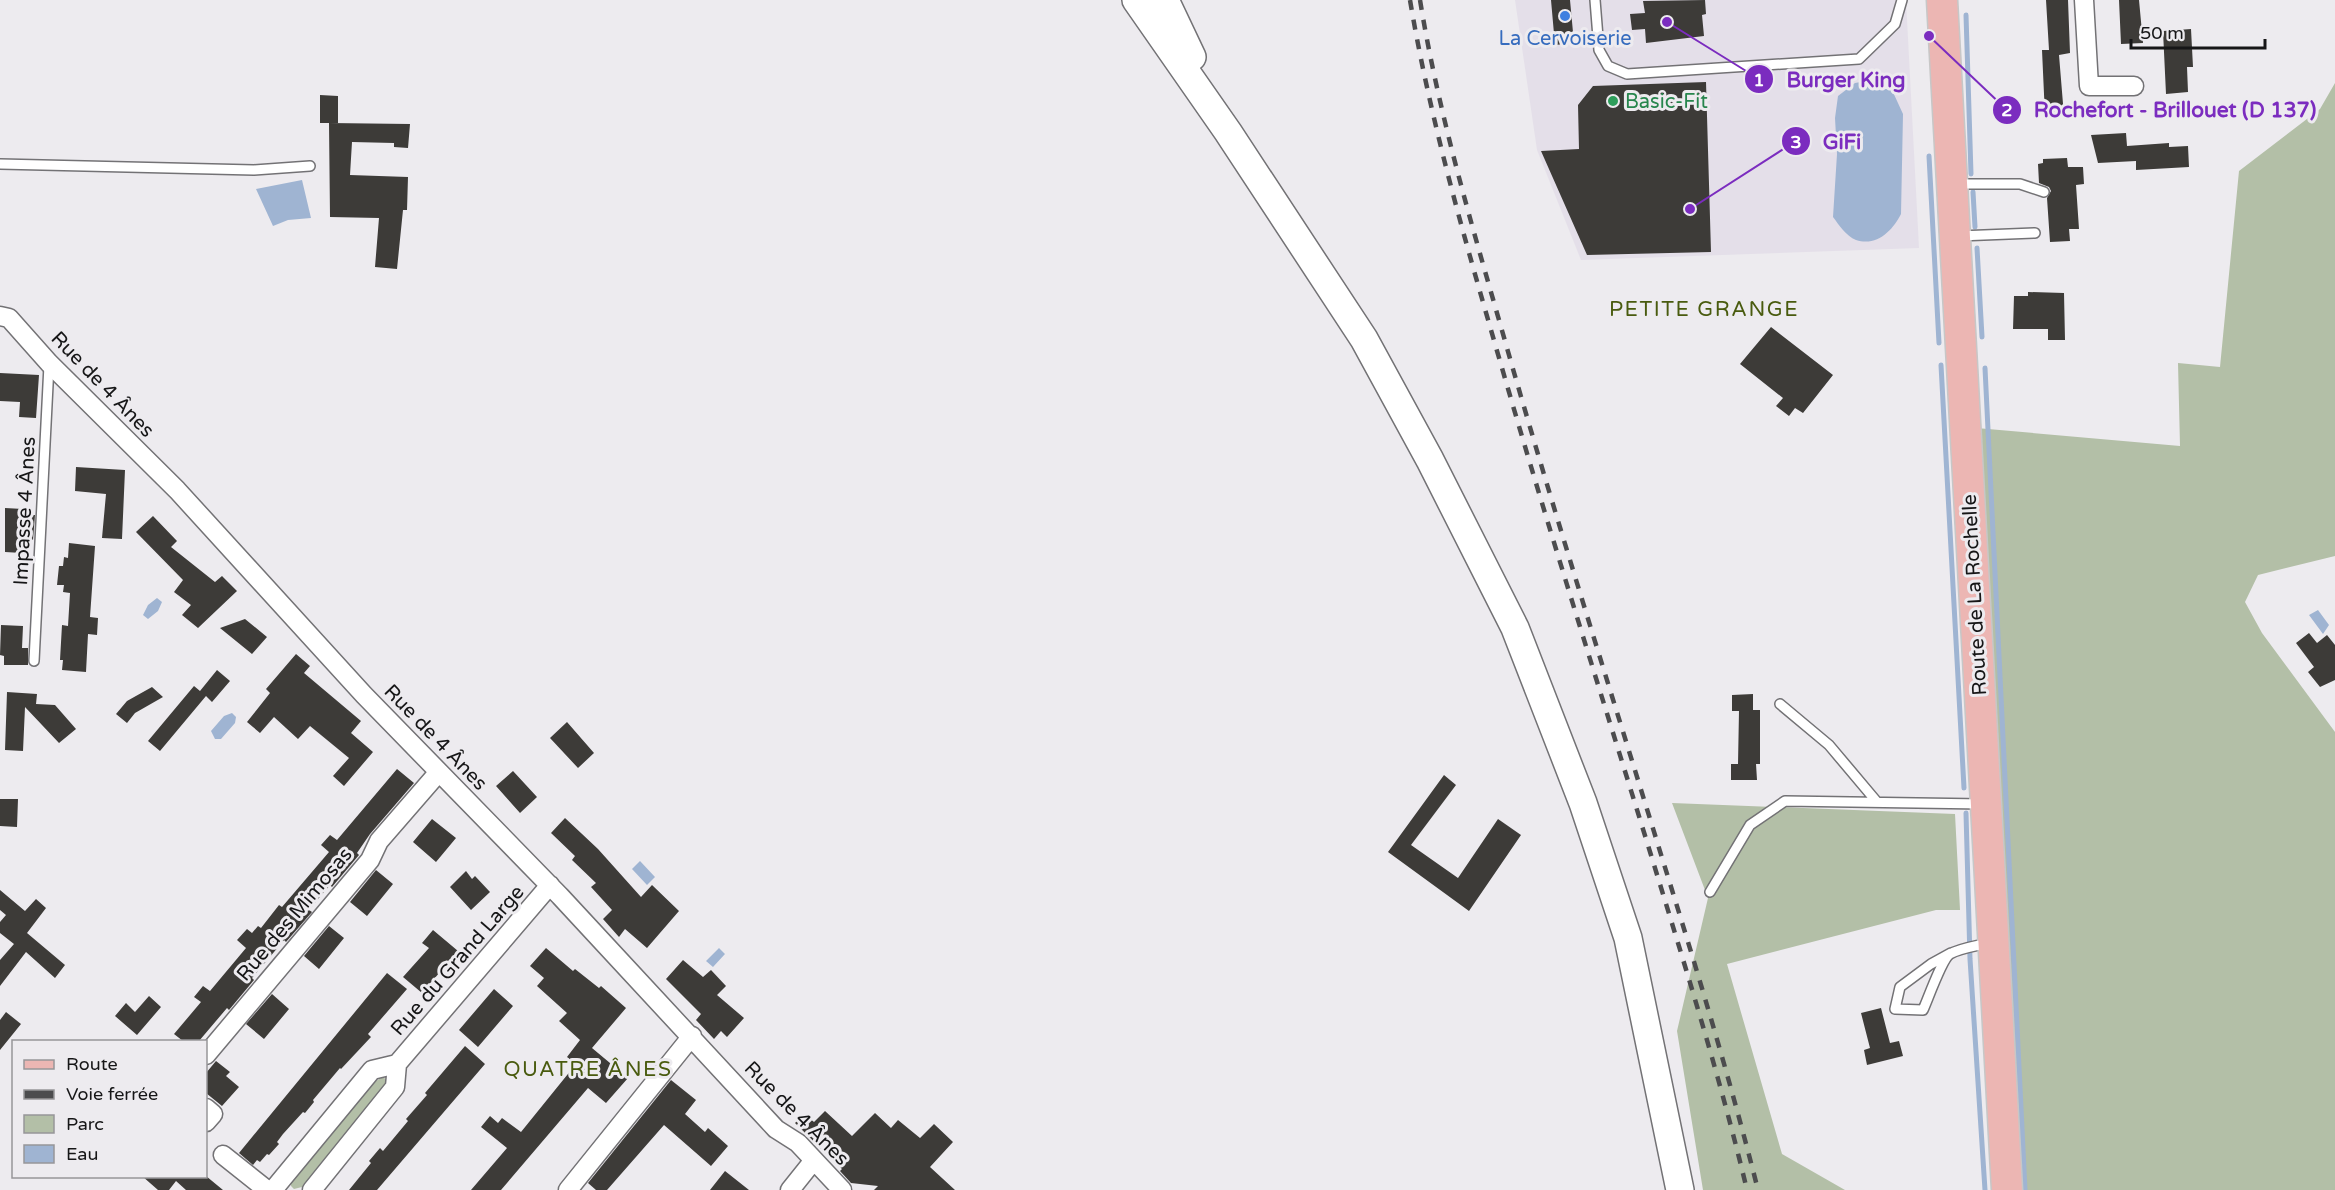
<svg xmlns="http://www.w3.org/2000/svg" width="2335" height="1190" viewBox="0 0 2335 1190" font-family="'Varela Round',sans-serif">
  <style>
    .built { fill: #e4dfe9 }
    .green { fill: #b3bfa7 }
    .water { fill: #9fb4d2 }
    .lines { fill: none; stroke-linecap: round; stroke-linejoin: round }
    .stream { stroke: #9fb4d2; stroke-width: 5 }
    .building { fill: #3d3b38 }
    .lane-casing { stroke: #737275; stroke-width: 12 }
    .street-casing { stroke: #737275; stroke-width: 21 }
    .secondary-casing { stroke: #737275; stroke-width: 30 }
    .primary-casing { stroke: #c7c7c7; stroke-width: 33 }
    .lane { stroke: #fff; stroke-width: 9 }
    .street { stroke: #fff; stroke-width: 18 }
    .secondary { stroke: #fff; stroke-width: 27 }
    .primary { stroke: #ecb6b3; stroke-width: 30 }
    .rail { stroke: #4c4c4e; stroke-width: 4.5; stroke-dasharray: 10 10; stroke-linecap: butt }
    .shop-dot { fill: #3f7fe0; stroke: #edebef; stroke-width: 2 }
    .leisure-dot { fill: #2e9e5b; stroke: #edebef; stroke-width: 2 }
    .labels { text-anchor: middle; stroke-width: 6; stroke-linejoin: round; paint-order: stroke }
    .shop-label { font-size: 20px; fill: #366cbe; stroke: #edebef }
    .leisure-label { font-size: 20px; fill: #27864d; stroke: #edebef; text-anchor: start }
    .street-label { font-size: 20px; fill: #161617; stroke: #edebef }
    .neighbourhood-label { font-size: 21px; letter-spacing: 1.5px; fill: #495b0f; stroke: #edebef }
    .leader { fill: none; stroke: #7b2cbf; stroke-width: 2 }
    .callout-dot { fill: #7b2cbf; stroke: #edebef; stroke-width: 2 }
    .mark-label { font-size: 18px; text-anchor: middle; font-weight: bold; fill: #fff }
    .callout-label { font-size: 21px; text-anchor: middle; font-weight: bold; fill: #7b2cbf; stroke: #edebef; stroke-width: 6; stroke-linejoin: round; paint-order: stroke }
  </style>
  <rect width="100%" height="100%" fill="#edebef"/>
  <path class="built" d="M1515 0H1906L1919 248 1581 260 1537 150Z"/>
  <path class="green" d="M2335 83V556L2258 575 2245 602 2262 633 2335 732V1190H2007L1965 427 2180 446 2178 363 2220 367 2239 171 2320 109Z
    M1672 803 1955 814 1960 910H1936L1727 964 1782 1154 1845 1190H1703L1677 1031 1708 898Z
    M383 1077 388 1081 385 1086 302 1187 294 1189 291 1186V1180L376 1081Z"/>
  <path class="water" d="M1878 79 1892 90 1903 114 1901 214C1893 230 1877 247 1856 240 1846 236 1839 225 1833 217L1837 154 1835 118 1838 96 1855 83Z
    M302 180 311 218 288 220 273 226 256 189Z
    M157 598 162 602 158 611 148 619 143 615 148 605Z
    M2318 610 2329 625 2323 634 2309 615Z
    M232 713 236 717 235 723 221 739H215L211 731 224 716Z
    M640 861 655 877 647 885 632 869Z
    M719 948 725 954 713 967 706 961Z"/>
  <g class="lines">
    <path class="stream" d="M1966 15 1971 174
      M1929 156 1939 343
      M1973 192 1975 227
      M1977 248 1982 337
      M1941 365 1964 788
      M1985 368 2025 1190
      M1966 813 1970 959 1985 1190"/>
  </g>
  <path class="building" d="M1551 0H1570L1574 43 1555 45Z
    M1705 0 1706 14 1702 15 1704 36 1646 43 1645 29 1632 30 1630 14 1645 13 1643 1Z
    M2046 0H2068L2070 53 2059 55 2064 116H2045L2042 50H2049Z
    M2119 0H2139L2143 43 2121 44Z
    M2191 29 2193 67H2187L2188 92 2166 94 2163 31Z
    M1706 82 1711 252 1587 255 1541 151 1579 149 1578 105 1593 86Z
    M320 95 338 96V123H320Z
    M329 123 410 124 408 148 394 147V143L352 142 350 175 408 177 407 210H403L397 269 375 267 379 218 330 217Z
    M2126 133 2127 146 2169 143V147L2188 146 2189 167 2136 170V161L2098 163 2091 135Z
    M2067 158 2068 167H2083L2084 184 2076 185 2079 229H2069L2070 241 2050 242 2047 198 2051 191 2049 187 2039 183 2038 164 2043 163V159Z
    M2028 292 2064 293 2065 340H2048V329H2013L2014 296H2028Z
    M1771 327 1833 375 1803 413 1795 408 1789 416 1776 406 1783 398 1740 364Z
    M0 373 39 375 36 418 19 417 20 402 0 401Z
    M76 467 125 470 122 539 102 538 106 494 75 491Z
    M5 508 23 509V515H35L33 540 22 539V553L5 552Z
    M153 516 177 541 171 547 215 582 222 576 237 591 198 628 182 615 191 605 174 592 183 580 136 532Z
    M69 543 95 546 90 617 98 618 97 635 88 634 86 672 62 670 63 660H60L62 625 68 626 70 593 63 592 64 585H57L59 566H63L64 557 68 558Z
    M245 619 267 637 252 654 220 628Z
    M1 625 23 626 22 648H28V665H4V656L0 655Z
    M2309 633 2317 643 2327 635 2335 645V680L2320 687 2308 672 2314 667 2296 643Z
    M296 654 310 666 304 673 361 721 351 733 373 752 344 786 333 776 349 758 310 726 298 739 274 717 260 733 247 722 270 693 266 689Z
    M217 670 230 681 212 702 206 696 160 751 148 741 194 686 200 691Z
    M152 687 163 697 135 713 127 723 116 714 127 701Z
    M7 692 37 694 36 704 55 705 76 729 59 743 25 707 23 751 5 750Z
    M1753 694V710H1760V764H1756L1757 780H1731V764H1738L1739 711H1732V695Z
    M567 722 594 753 578 768 550 738Z
    M397 769 414 783 370 834 357 853 359 855 332 887 330 885 309 910 312 912 286 942 284 940 274 952 252 978 254 980 229 1010 227 1008 199 1041H183L174 1034 201 1002 194 997 203 986 210 991 246 948 237 940 247 929 252 933 258 926 261 928 279 905 282 907 329 852 321 845 330 835 337 840Z
    M513 771 537 797 520 813 496 786Z
    M1444 775 1456 785 1411 845 1458 878 1498 819 1521 835 1469 911 1388 852Z
    M0 799H18L17 827 0 826Z
    M565 818 598 849 641 897 652 885 679 911 647 948 625 929 619 937 603 919 612 910 591 887 596 883 572 860 575 856 551 833Z
    M432 819 456 838 436 862 413 842Z
    M376 870 393 884 367 916 350 902Z
    M466 871 472 879 475 876 490 892 471 910 450 887Z
    M0 890 25 911 36 899 46 908 27 933 65 965 55 978 26 952 0 986V960L14 944 0 933V922L6 915 0 910Z
    M329 926 344 938 319 969 304 956Z
    M433 930 458 951 422 993 403 977 429 948 422 943Z
    M546 948 573 971 575 969 599 988 601 986 626 1008 592 1048 628 1078 606 1103 588 1088 501 1190H471L507 1148 481 1127 490 1116 498 1123 502 1118 521 1132 576 1064 567 1057 580 1040 559 1021 567 1013 537 986 544 978 530 966Z
    M683 960 703 977 711 970 726 986 717 995 744 1018 727 1037 721 1031 714 1039 696 1020 701 1014 666 979Z
    M387 973 407 989 368 1034 371 1037 341 1069 340 1068 313 1100 314 1102 305 1113 303 1112 283 1134 277 1142 279 1144 269 1155 267 1154 260 1162 257 1160 253 1165 239 1153Z
    M494 989 513 1006 478 1047 459 1030Z
    M272 994 289 1009 264 1039 246 1024Z
    M149 996 161 1007 137 1035 115 1016 126 1003 135 1012Z
    M1881 1008 1890 1043 1899 1041 1903 1056 1867 1065 1864 1050 1870 1048 1861 1013Z
    M6 1012 21 1024 0 1050V1020Z
    M465 1046 485 1064 377 1190H349L371 1163 369 1161 380 1148 383 1151 408 1121 406 1119 427 1095 425 1093Z
    M216 1061 230 1072 226 1076 239 1087 222 1106 206 1093V1073Z
    M671 1080 696 1100 685 1114 705 1132 708 1128 728 1146 711 1166 664 1125 607 1190H596L588 1183Z
    M825 1111 852 1136 875 1113 891 1128 898 1120 920 1138 934 1124 953 1142 930 1167 955 1190H874L878 1186 851 1183 840 1171 842 1169 795 1123 804 1114 814 1122Z
    M725 1171 749 1190H710Z
    M142 1176H206L223 1190H186L176 1181 169 1190H158Z"/>
  <g class="lines">
    <defs>
      <path id="lane" d="M1595 0 1599 50 1608 66 1627 74 1859 59 1895 24 1902 0
        M0 164 254 170 310 166
        M1955 184H2020L2044 192
        M1959 236 2035 233
        M34 661 49 365
        M1780 704 1829 745 1877 802
        M1710 892 1750 825 1785 801 1983 804
        M1951 953 1931 964 1900 987 1895 1009 1923 1010C1928 999 1942 959 1950 954 1960 948 1977 946 1988 943"/>
      <path id="street" d="M2084 0 2089 86H2134
        M0 316 9 318 49 363 177 490 364 695 560 896 776 1129 798 1143 842 1190
        M206 1055 370 860 379 841 438 773
        M206 1108 213 1114 206 1122
        M223 1155 267 1190
        M273 1190 372 1070 397 1064 550 885
        M312 1190 395 1087 397 1064
        M568 1190 692 1036
        M790 1190 814 1160"/>
      <path id="secondary" d="M1136 0 1228 132 1364 339 1430 460 1515 628 1583 803 1628 938 1680 1190
        M1165 0 1192 57"/>
      <path id="primary" d="M1942 0 2007 1190"/>
    </defs>
    <use href="#lane" class="lane-casing"/>
    <use href="#street" class="street-casing"/>
    <use href="#secondary" class="secondary-casing"/>
    <use href="#primary" class="primary-casing"/>
    <use href="#lane" class="lane"/>
    <use href="#street" class="street"/>
    <use href="#secondary" class="secondary"/>
    <use href="#primary" class="primary"/>
    <path class="rail" d="M1410 0C1431 125 1467 247 1502 368 1549 531 1601 693 1651 855 1685 966 1720 1077 1747 1190
      M1420 0C1440 123 1477 242 1511 362 1559 529 1612 695 1663 861 1697 970 1730 1079 1758 1190"/>
  </g>
  <circle class="shop-dot" cx="1565" cy="16" r="6"/>
  <circle class="leisure-dot" cx="1613" cy="101" r="6"/>
  <g class="labels">
    <g class="shop-label">
      <text x="1565" y="45">La Cervoiserie</text>
    </g>
    <g class="leisure-label">
      <text x="1625" y="108">Basic-Fit</text>
    </g>
    <g class="street-label">
      <text transform="translate(103 384) rotate(46)" y="7">Rue de 4 Ânes</text>
      <text transform="translate(24 511) rotate(-87)" y="7">Impasse 4 Ânes</text>
      <text transform="translate(1974 595) rotate(-93)" y="7">Route de La Rochelle</text>
      <text transform="translate(436 737) rotate(46)" y="7">Rue de 4 Ânes</text>
      <text transform="translate(294 914) rotate(-50)" y="7">Rue des Mimosas</text>
      <text transform="translate(457 960) rotate(-49)" y="7">Rue du Grand Large</text>
      <text transform="translate(797 1113) rotate(45)" y="7">Rue de 4 Ânes</text>
    </g>
    <g class="neighbourhood-label">
      <text x="1704" y="316">PETITE GRANGE</text>
      <text x="588" y="1076">QUATRE ÂNES</text>
    </g>
  </g>
  <path class="leader" d="M1667 22L1759 79M1929 36L2007 110M1690 209L1796 141"/>
  <g class="callout-dot">
    <circle cx="1667" cy="22" r="6"/>
    <circle cx="1929" cy="36" r="6"/>
    <circle cx="1690" cy="209" r="6"/>
    <circle cx="1759" cy="79" r="15"/>
    <circle cx="2007" cy="110" r="15"/>
    <circle cx="1796" cy="141" r="15"/>
  </g>
  <g class="mark-label">
    <text x="1759" y="86">1</text>
    <text x="2007" y="116">2</text>
    <text x="1796" y="148">3</text>
  </g>
  <g class="callout-label">
    <text x="1846" y="87">Burger King</text>
    <text x="2175" y="117">Rochefort - Brillouet (D 137)</text>
    <text x="1842" y="149">GiFi</text>
  </g>
  <rect x="12" y="1040" width="195" height="138" fill="#edebef" stroke="#979699" stroke-width="1.5"/>
  <rect x="24" y="1060" width="30" height="9" fill="#ecb6b3" stroke="#979699" stroke-width="1.5"/>
  <text x="66" y="1070" font-size="18" fill="#161617">Route</text>
  <rect x="24" y="1090" width="30" height="9" fill="#4c4c4e" stroke="#979699" stroke-width="1.5"/>
  <text x="66" y="1100" font-size="18" fill="#161617">Voie ferrée</text>
  <rect x="24" y="1115" width="30" height="18" fill="#b3bfa7" stroke="#979699" stroke-width="1.5"/>
  <text x="66" y="1130" font-size="18" fill="#161617">Parc</text>
  <rect x="24" y="1145" width="30" height="18" fill="#9fb4d2" stroke="#979699" stroke-width="1.5"/>
  <text x="66" y="1160" font-size="18" fill="#161617">Eau</text>
  <path d="M2131 39v9h134v-9" fill="none" stroke="#161617" stroke-width="3"/>
  <text x="2140" y="39" font-size="18" fill="#161617" stroke="#edebef" stroke-width="4.5" paint-order="stroke">50 m</text>
</svg>
